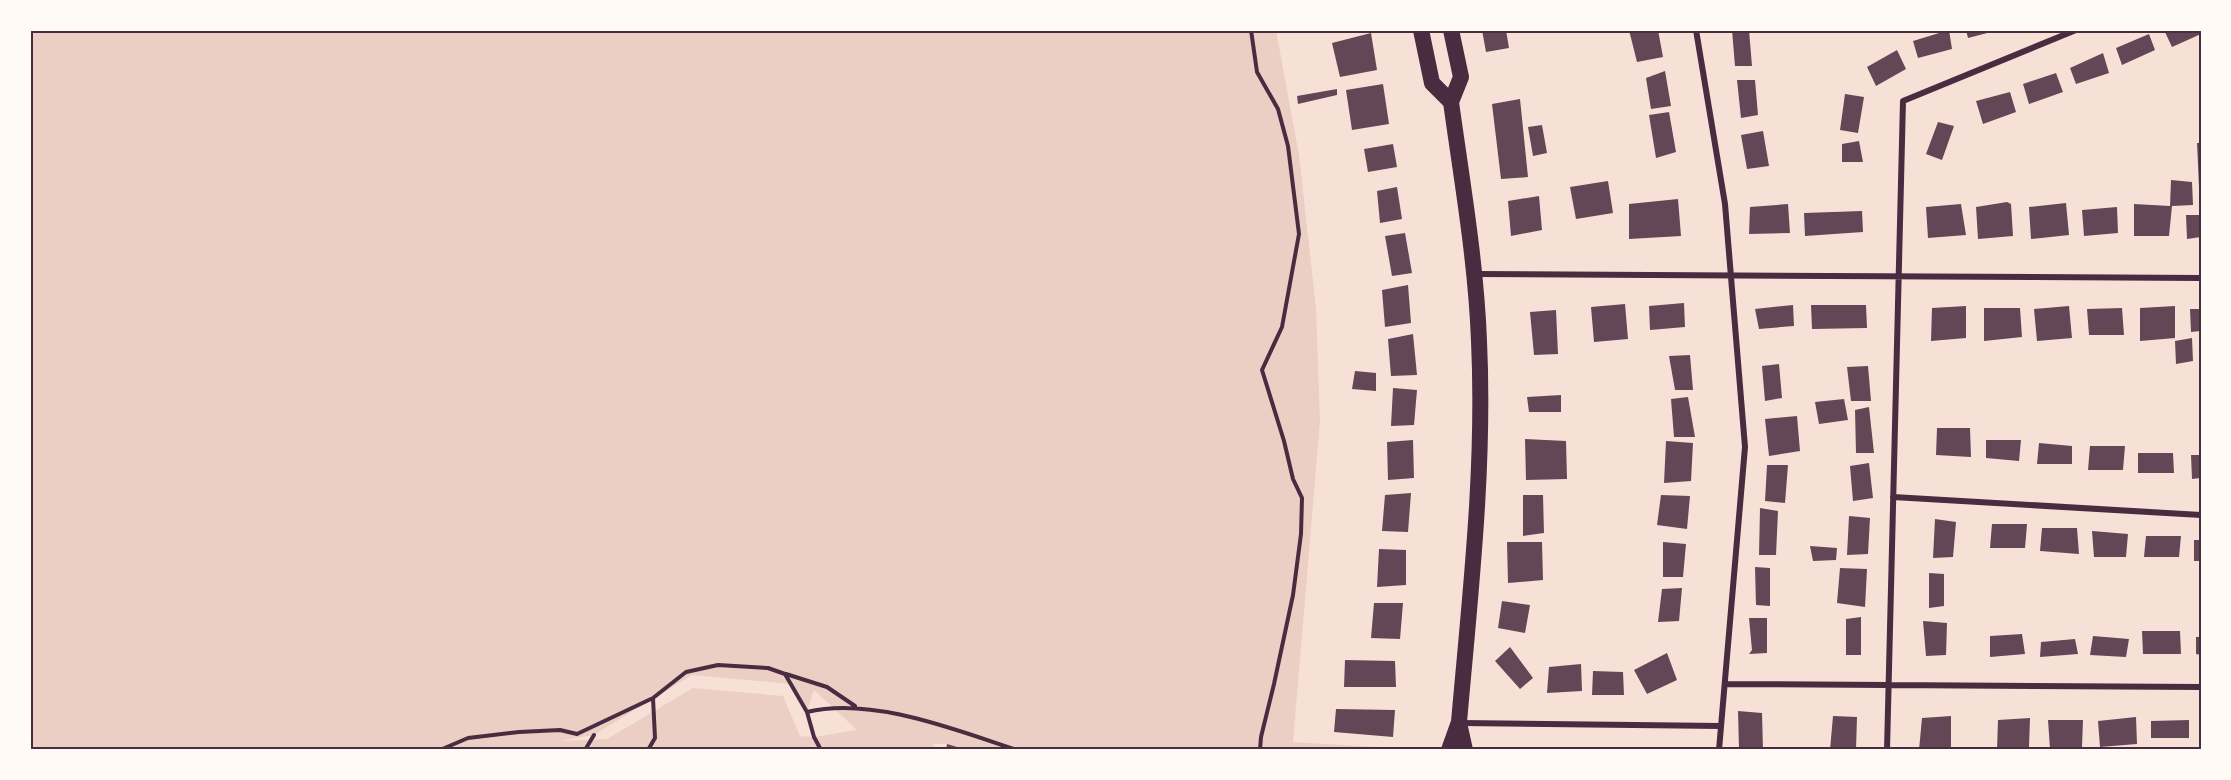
<svg xmlns="http://www.w3.org/2000/svg" width="2231" height="780" viewBox="0 0 2231 780" font-family="Overpass,sans-serif">
  <style>
    .green { fill: #ebcfc5; fill-rule: evenodd }
    .building { fill: #644757 }
    .lines { fill: none; stroke-linecap: round; stroke-linejoin: round }
    .path { stroke: #4a2c40; stroke-width: 4 }
    .minor { stroke: #4a2c40; stroke-width: 6 }
    .trunk { stroke: #4a2c40; stroke-width: 16 }
    .neatline { fill: none; stroke: #4a2c40; stroke-width: 2 }
  </style>
  <rect width="100%" height="100%" fill="#f7e1d7"/>
  <path class="green" d="M30 30H1276L1299 155 1316 308 1320 421 1293 742 1429 750H966L947 744H934L933 750H30ZM692 675 791 684 807 712 814 690 857 730 814 737 800 736 783 696 693 688 607 739 559 741 594 735Z"/>
  <path class="building" d="M1482 30H1506L1509 48 1486 52Z
    M1629 30H1658L1663 57 1637 62Z
    M1732 30H1749L1752 66H1735Z
    M1949 30 1952 49 1918 58 1913 41Z
    M1966 30H1995V31L1968 38Z
    M2164 30H2201V34L2172 47Z
    M1371 33 1377 70 1340 77 1332 43Z
    M2149 34 2155 50 2122 65 2116 48Z
    M1897 50 1906 69 1876 86 1867 67Z
    M2103 53 2109 73 2076 84 2070 68Z
    M1665 71 1671 106 1651 109 1646 78Z
    M2056 73 2063 92 2029 104 2023 84Z
    M1737 80H1755L1758 115 1741 118Z
    M1383 84 1389 124 1352 130 1346 90Z
    M1337 89V95L1298 104 1297 96Z
    M2010 92 2016 112 1983 124 1976 101Z
    M1845 94 1864 97 1858 133 1840 130Z
    M1520 99 1528 177 1501 179 1492 104Z
    M1669 112 1676 152 1656 158 1649 115Z
    M1938 122 1954 126 1942 160 1926 154Z
    M1542 125 1547 153 1533 156 1528 127Z
    M1763 131 1769 166 1747 169 1741 135Z
    M1859 141 1863 162H1842V144Z
    M2197 143H2201V187H2199Z
    M1393 144 1397 167 1368 172 1364 149Z
    M2171 180 2192 182 2193 205 2172 206 2169 236H2134V204L2170 206Z
    M1608 181 1613 213 1576 219 1570 187Z
    M1397 187 1402 219 1380 223 1377 191Z
    M1539 196 1542 230 1511 236 1508 201Z
    M1678 199 1681 236 1629 239V204Z
    M2007 202 2011 204 2013 236 1978 239 1976 207Z
    M2066 203 2069 235 2031 239 2029 207Z
    M1788 204 1790 233 1749 234 1750 207Z
    M1961 204 1966 235 1928 238 1926 207Z
    M2117 207 2118 233 2084 236 2082 210Z
    M1862 211 1863 232 1805 236 1804 213Z
    M2186 215H2201V237L2187 239Z
    M1405 233 1412 273 1392 276 1385 236Z
    M1408 285 1411 323 1385 327 1382 290Z
    M1684 303 1685 327 1650 330 1649 306Z
    M1625 304 1628 339 1594 342 1591 307Z
    M1793 305 1794 326 1759 329 1755 309Z
    M1811 305H1866L1867 328 1812 329Z
    M1966 306V338L1931 341 1932 308Z
    M2069 306 2072 338 2037 341 2034 309Z
    M2175 306V338L2140 341V308Z
    M1984 308H2020L2022 337 1984 341Z
    M2122 308 2124 335H2089L2087 309Z
    M2190 309H2201V331L2191 332Z
    M1556 310 1558 354 1534 355 1530 312Z
    M1413 334 1417 375 1391 376 1388 339Z
    M2192 338 2193 361 2176 364 2175 341Z
    M1690 355 1693 390H1675L1669 356Z
    M1779 364 1782 398 1765 401 1762 366Z
    M1868 366 1871 401H1851L1847 367Z
    M1355 371 1376 373V391L1352 389Z
    M1393 388 1417 390 1414 425 1391 426Z
    M1561 395V412H1529L1527 397Z
    M1688 397 1695 437H1674L1671 399Z
    M1844 399 1848 420 1819 424 1815 402Z
    M1869 407 1874 453H1856L1855 410Z
    M1797 416 1800 451 1769 456 1765 419Z
    M1937 428H1970L1971 457 1936 455Z
    M1525 439 1566 441 1567 479 1526 480Z
    M1413 440 1414 478 1388 480 1387 442Z
    M1986 440H2021L2019 461 1986 458Z
    M1666 441 1693 443 1691 481 1664 483Z
    M2039 443 2072 446V464H2037Z
    M2090 446H2125L2123 470H2088Z
    M2138 453H2173L2174 473H2138Z
    M2191 455H2201V478L2192 479Z
    M1869 463 1873 498 1853 501 1850 466Z
    M1767 465H1788L1785 503 1765 501Z
    M1411 493 1408 532 1382 531 1385 495Z
    M1523 495H1543L1544 533 1523 536Z
    M1661 495 1690 496 1687 529 1657 525Z
    M1760 508 1778 511 1776 555H1759Z
    M1849 516 1870 518 1868 554 1847 555Z
    M1935 519 1956 522 1953 557 1933 558Z
    M1992 524H2027L2025 548H1990Z
    M2042 528H2077L2079 554 2040 551Z
    M2092 531 2128 534 2126 557H2094Z
    M2146 536H2181L2179 557H2144Z
    M2194 540H2201V561H2194Z
    M1507 542H1542L1543 580 1508 583Z
    M1663 542 1686 544 1683 577H1663Z
    M1810 546 1837 548 1836 560 1813 561Z
    M1379 549 1406 550V585L1377 587Z
    M1755 567 1770 568V606L1756 605Z
    M1840 568 1867 569 1865 607 1837 603Z
    M1929 573 1944 574V606L1929 608Z
    M1682 588 1679 621 1658 622 1662 589Z
    M1502 601 1530 605 1525 633 1498 628Z
    M1374 603H1403L1400 639 1371 638Z
    M1861 617V655H1846V619Z
    M1749 618H1767V653L1749 654 1752 650Z
    M1923 621 1947 623 1946 655 1926 656Z
    M2142 631H2180L2181 654H2143Z
    M2022 634 2025 654 1990 657V636Z
    M2093 636 2129 639 2126 657 2090 655Z
    M2196 637H2201V655L2196 654Z
    M2075 639 2078 654 2040 657 2041 642Z
    M1510 647 1533 678 1520 689 1495 661Z
    M1667 653 1677 680 1647 694 1634 670Z
    M1345 660 1395 661 1396 687H1344Z
    M1581 664 1582 691 1547 693 1549 667Z
    M1593 671 1623 672 1624 695H1592Z
    M1336 709 1395 710 1393 737 1334 732Z
    M1738 711 1762 713 1763 750 1739 749Z
    M1833 716 1857 717 1856 750H1830Z
    M1951 716V750H1919L1922 718Z
    M2136 717 2137 744 2100 747 2098 721Z
    M2030 718 2029 747 1997 750 1998 720Z
    M2048 720H2083L2082 747 2050 749Z
    M2189 720V738H2151V721Z
    M947 744 964 749V750H946Z"/>
  <g class="lines">
    <path class="path" d="M1251 30 1257 72 1278 109 1288 146 1299 234 1282 327 1262 370 1284 441 1293 479 1302 498 1301 534 1293 595 1274 684 1261 737 1260 750
      M786 674 827 687 855 706
      M807 712C871 696 956 730 1017 750
      M440 750 468 738 519 732 560 730 577 734 653 698 686 672 718 665 768 668 785 674 807 712 814 737 821 750
      M585 750 594 735
      M648 750 655 738 653 698"/>
    <path class="minor" d="M1696 30 1725 204 1745 447 1719 750
      M1476 274 2201 278
      M1893 497 2201 515
      M1725 684 2201 687
      M1461 723 1721 726
      M1887 750 1903 101 2076 30"/>
    <path class="trunk" d="M1421 30 1432 83 1451 102
      M1459 723 1465 750
      M1449 750 1459 722C1470 596 1485 468 1479 341 1476 261 1462 182 1451 102L1461 77 1451 30"/>
  </g>
  <rect width="2231" height="780" fill="none" stroke="#fffaf5" stroke-width="63"/>
  <rect x="32" y="32" width="2168" height="716" class="neatline"/>
</svg>
